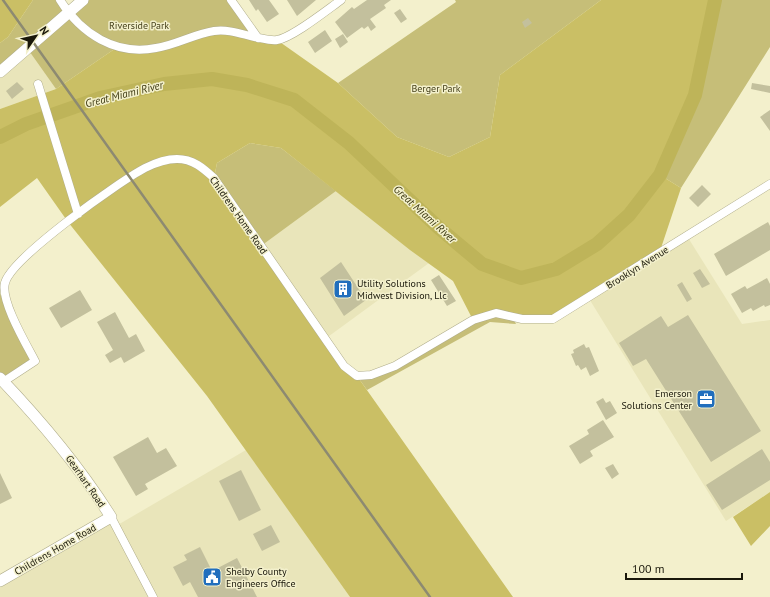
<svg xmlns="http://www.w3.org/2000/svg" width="770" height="597" viewBox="0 0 770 597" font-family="'PT Sans',sans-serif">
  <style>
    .built { fill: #e9e5ba }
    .green { fill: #c6be78 }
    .forest { fill: #cabf65 }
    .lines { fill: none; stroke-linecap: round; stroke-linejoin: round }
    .river { stroke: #beb459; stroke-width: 14 }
    .building { fill: #c3c09d }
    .street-casing { stroke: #b0ad8b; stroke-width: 9 }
    .secondary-casing { stroke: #b0ad8b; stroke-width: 12 }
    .street { stroke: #fff; stroke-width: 8 }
    .secondary { stroke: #fff; stroke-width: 11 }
    .rail { stroke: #8d8a71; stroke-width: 2.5 }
    .labels { text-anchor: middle; stroke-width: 3; stroke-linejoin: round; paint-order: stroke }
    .park-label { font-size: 10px; fill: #47421c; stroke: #f3f0cc }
    .street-label { font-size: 10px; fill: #19170a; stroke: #f3f0cc }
    .poi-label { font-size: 10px; fill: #19170a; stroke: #f3f0cc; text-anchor: start }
    .water-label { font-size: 11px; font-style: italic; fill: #3e3a13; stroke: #f3f0cc }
  </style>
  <rect width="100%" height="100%" fill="#f3f0cc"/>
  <path class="built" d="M27 48 56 89 0 109V72Z
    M336 191 429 263 325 339 261 246Z
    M687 236 742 324 770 320V492L726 521 588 297Z
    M246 450 350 597H0V581L111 517 116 526Z"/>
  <path class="green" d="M33 0H60L68 13 83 0H231L258 38 157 48H116L56 89 27 48 0 72V43L8 37Z
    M455 0H601L500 75 490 137 449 157 397 137 338 83 456 2Z
    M715 0H770V47L681 188 660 175 695 95Z
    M250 143 281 148 336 191 261 246 214 178 217 163Z
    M0 293 5 307 29 355 30 362 28 368 0 378Z
    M496 313 512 316 516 324 490 322 367 390 357 376 371 375 473 320Z"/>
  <path class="forest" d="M0 0H33L8 37 0 43Z
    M601 0H715L695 95 660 175 681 188 659 254 553 319 496 313 473 320 453 281 410 250 281 148 250 143 217 163 214 178 344 366 357 376 513 597H350L207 396 68 222 37 178 0 207V109L56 89 116 48 134 50 215 31 277 40 338 83 397 137 449 157 490 137 500 75Z
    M770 492V526L751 546 733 517Z"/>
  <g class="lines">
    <path class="river" d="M0 137 26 124 100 98 164 84 212 79 247 85 294 100 349 143 439 228 482 264 521 278 556 269 597 244 629 215 660 175 695 95 715 0"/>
  </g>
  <path class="building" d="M249 0H269L279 14 267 22 258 9 256 11Z
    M287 0H316L297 16Z
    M367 0H391L384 5 386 8 370 19 376 27 371 31 368 26 364 29 362 27 347 38 335 22 352 7 354 9Z
    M400 9 407 19 401 23 394 13Z
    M528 18 532 23 525 28 522 22Z
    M325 30 332 41 315 53 308 42Z
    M343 34 348 42 340 48 335 39Z
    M17 82 24 89 12 99 6 91Z
    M752 83 770 86V93L751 89Z
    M770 110V131L760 117Z
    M702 185 711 194 698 207 689 198Z
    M768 222 770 226V250L726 276 714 254Z
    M341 262 366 300 344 316 320 278Z
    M700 269 710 284 702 288 693 273Z
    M439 275 456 301 447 306 431 280Z
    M767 278 770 284V305L765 307 764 305 753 311 751 308 742 313 731 294 745 286 747 289Z
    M682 282 692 299 687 302 677 285Z
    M80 290 92 310 61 328 49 308Z
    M115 312 129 338 136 334 145 351 124 363 121 357 110 363 105 355 113 350 97 322Z
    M688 315 761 431 711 462 646 359 633 366 619 343 661 316 668 327Z
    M584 344 586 348 589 347 599 371 590 376 586 367 581 370 578 365 576 366 571 354 574 353 573 350Z
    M603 398 606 403 610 401 617 413 606 420 596 402Z
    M603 420 614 437 590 451 593 456 580 464 569 446 589 434 587 430Z
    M148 437 157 453 166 448 177 466 145 484 148 489 136 496 113 457Z
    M762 449 770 462V480L722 510 706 485Z
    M613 464 619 474 612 479 605 468Z
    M241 470 261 510 239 521 219 481Z
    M0 473 12 498 0 504Z
    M271 525 280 542 262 551 253 534Z
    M200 547 212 571 237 558 257 597H198L190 582 183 586 173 567 187 560 184 555Z"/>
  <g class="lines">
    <defs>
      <path id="street" d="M60 0C81 34 116 56 156 48 176 45 194 34 214 31 231 29 243 35 259 38 264 39 272 41 277 40 292 38 327 10 341 0
        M231 0 258 38
        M38 84 78 214
        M3 382 35 361C26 344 0 300 5 283 11 258 120 181 145 168 155 163 166 159 177 159 193 159 203 168 214 178L344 366 357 376 371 375 395 366 473 320 496 313 522 319H553L770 184
        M111 517 153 597"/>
      <path id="secondary" d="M0 72 83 0
        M0 378C42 422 79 466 111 517L0 581"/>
    </defs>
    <use href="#street" class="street-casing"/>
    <use href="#secondary" class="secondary-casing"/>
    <use href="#street" class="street"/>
    <use href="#secondary" class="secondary"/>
    <path class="rail" d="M3 0 430 597"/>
  </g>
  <defs>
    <symbol id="building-square" viewBox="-11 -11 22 22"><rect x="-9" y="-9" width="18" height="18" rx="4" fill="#216ebd" stroke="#f3f0cc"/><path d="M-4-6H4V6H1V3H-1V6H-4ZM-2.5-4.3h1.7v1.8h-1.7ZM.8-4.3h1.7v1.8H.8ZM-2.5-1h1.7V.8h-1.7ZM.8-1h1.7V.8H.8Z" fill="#fff"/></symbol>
    <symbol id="office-square" viewBox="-11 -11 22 22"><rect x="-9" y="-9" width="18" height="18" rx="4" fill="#216ebd" stroke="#f3f0cc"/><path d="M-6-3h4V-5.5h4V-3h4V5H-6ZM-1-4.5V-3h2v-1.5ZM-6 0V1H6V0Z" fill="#fff"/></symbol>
    <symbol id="civic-square" viewBox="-11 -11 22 22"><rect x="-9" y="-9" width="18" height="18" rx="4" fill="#216ebd" stroke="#f3f0cc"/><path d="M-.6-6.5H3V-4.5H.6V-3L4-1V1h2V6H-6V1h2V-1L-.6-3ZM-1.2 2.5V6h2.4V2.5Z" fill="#fff"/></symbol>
  </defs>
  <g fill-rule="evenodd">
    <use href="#building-square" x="332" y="278" width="22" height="22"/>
    <use href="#office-square" x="695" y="388" width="22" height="22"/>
    <use href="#civic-square" x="201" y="566" width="22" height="22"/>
  </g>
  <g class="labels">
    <g class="park-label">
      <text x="139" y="29">Riverside Park</text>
      <text x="436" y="92">Berger Park</text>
    </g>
    <g class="street-label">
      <text transform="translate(239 215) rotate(55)" y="4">Childrens Home Road</text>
      <text transform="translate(637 267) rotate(-32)" y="4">Brooklyn Avenue</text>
      <text transform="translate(86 481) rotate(55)" y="4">Gearhart Road</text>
      <text transform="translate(55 549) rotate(-30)" y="4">Childrens Home Road</text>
    </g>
    <g class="poi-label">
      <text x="357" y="287">Utility Solutions<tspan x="357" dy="12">Midwest Division, Llc</tspan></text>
      <text x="692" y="397" text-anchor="end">Emerson<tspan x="692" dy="12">Solutions Center</tspan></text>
      <text x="226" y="575">Shelby County<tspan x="226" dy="12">Engineers Office</tspan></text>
    </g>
    <g class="water-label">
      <text transform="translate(124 94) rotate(-14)" y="4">Great Miami River</text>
      <text transform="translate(425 214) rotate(42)" y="4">Great Miami River</text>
    </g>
  </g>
  <g transform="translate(36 36) rotate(56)" stroke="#f3f0cc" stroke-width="3" paint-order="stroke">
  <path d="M0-3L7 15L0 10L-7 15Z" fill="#19170a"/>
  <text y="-6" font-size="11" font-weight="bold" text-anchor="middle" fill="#19170a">N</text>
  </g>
  <path d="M626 573v6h116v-6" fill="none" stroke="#19170a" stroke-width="2"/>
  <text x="632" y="573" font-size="12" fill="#19170a" stroke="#f3f0cc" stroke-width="3" paint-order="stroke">100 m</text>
</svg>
